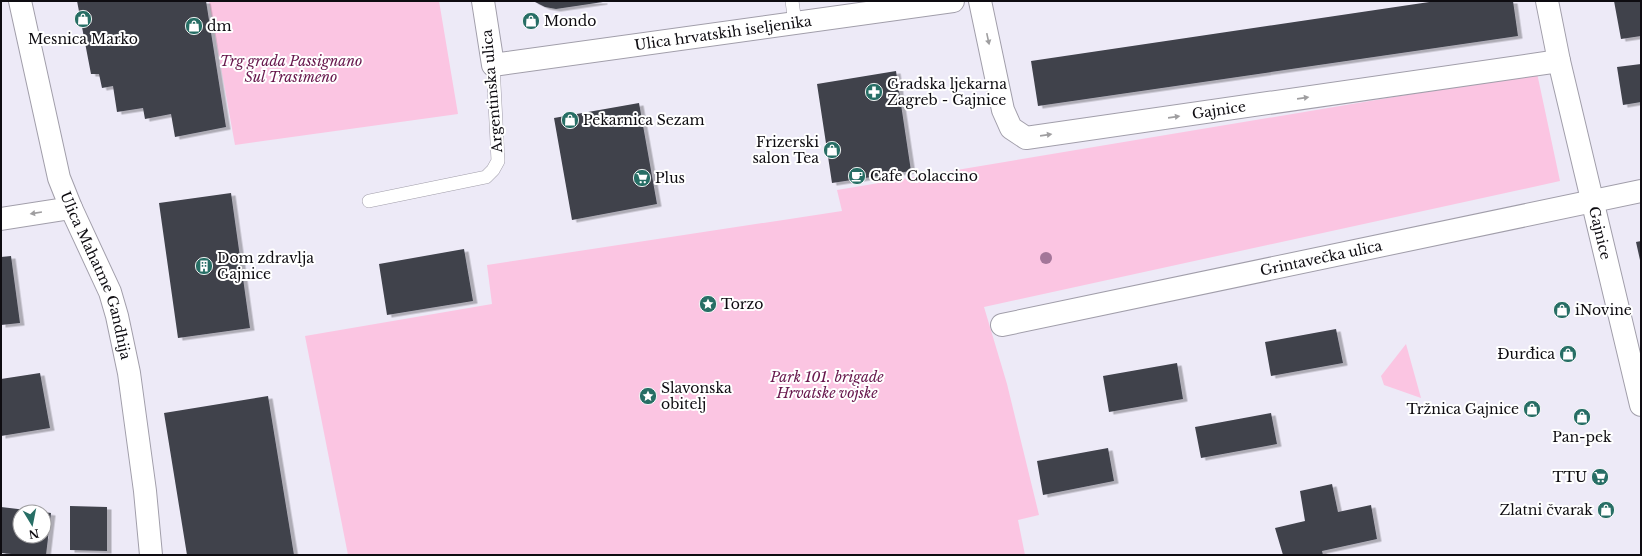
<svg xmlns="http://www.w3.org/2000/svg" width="1642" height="556" viewBox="0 0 1642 556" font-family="'Libre Baskerville',serif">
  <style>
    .green { fill: #fbc5e2 }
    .building { fill: #40424c; filter: url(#shadow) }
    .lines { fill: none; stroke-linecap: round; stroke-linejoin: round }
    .service-casing { stroke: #a19eaa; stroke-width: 14 }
    .minor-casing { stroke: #a19eaa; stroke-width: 24 }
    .tertiary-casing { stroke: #a19eaa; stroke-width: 24 }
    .service { stroke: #fff; stroke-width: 13 }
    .minor { stroke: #fff; stroke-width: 22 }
    .tertiary { stroke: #fff; stroke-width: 22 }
    .tree { fill: #a37699 }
    .oneway { fill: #9f9ea0 }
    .labels { text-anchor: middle; stroke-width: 4; stroke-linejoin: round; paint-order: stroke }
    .poi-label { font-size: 14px; fill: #0e0c11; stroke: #fff; text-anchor: start }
    .street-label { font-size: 14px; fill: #0e0c11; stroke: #fff }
    .park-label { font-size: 14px; font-style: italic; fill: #67174c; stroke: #fff }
  </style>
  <defs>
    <filter id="shadow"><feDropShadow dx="4.5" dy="2.5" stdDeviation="0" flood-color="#0004"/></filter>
  </defs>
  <rect width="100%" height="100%" fill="#edeaf7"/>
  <path class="green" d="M209 1H439L458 114 235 145Z
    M1537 73 1560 181 984 307 1007 384 1039 515 1018 520 1025 555H348L305 336 492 304 487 265 842 211 837 190Z
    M1406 344 1421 398 1384 385 1381 376Z"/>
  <path class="building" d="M77 1H206L226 127 175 137 171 114 145 119 143 108 117 112 113 86 102 88 99 74H91Z
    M533 1H603V2L556 9 545 7Z
    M1436 1H1513L1518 36 1038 106 1031 61Z
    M1614 1H1641V36L1621 39Z
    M1641 64V102L1623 105 1617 67Z
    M896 71 911 171 832 183 817 84Z
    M639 103 657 204 572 220 554 118Z
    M231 193 250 328 178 338 159 203Z
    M1641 241V260H1640L1636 242Z
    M464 249 473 301 387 315 379 264Z
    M11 256 20 323 1 325V257Z
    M1336 329 1343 363 1271 376 1265 342Z
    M1177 363 1183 399 1109 412 1103 376Z
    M40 373 50 428 1 436V379Z
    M268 396 294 555H187L164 413Z
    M1271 413 1277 444 1201 458 1195 427Z
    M1108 448 1114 481 1043 495 1037 461Z
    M1332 484 1338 512 1371 505 1377 539 1322 551 1323 555H1283L1275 528 1305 521 1300 491Z
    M70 506 107 507V551L70 550Z
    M1 507 35 511 20 512V536H44V512L51 513 46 555H22L1 553Z"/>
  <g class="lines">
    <defs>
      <path id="service" d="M792 1 795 23
        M369 201 486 177 493 170 498 161 493 65"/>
      <g id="minor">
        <path id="s1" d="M20 1 59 178 71 208 110 292 117 316 129 373 145 491 151 555"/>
        <path id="s2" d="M483 1 493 65 953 1"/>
        <path id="s3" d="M980 1 1003 110 1011 128 1026 138 1559 61"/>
        <path d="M1 219 71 208"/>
        <path id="s4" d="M1002 325 1641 191"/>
      </g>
      <g id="tertiary">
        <path id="s5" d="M1547 1 1559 61 1641 405"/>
      </g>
    </defs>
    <use href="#service" class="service-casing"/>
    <use href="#minor" class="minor-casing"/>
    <use href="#tertiary" class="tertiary-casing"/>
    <use href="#service" class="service"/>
    <use href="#minor" class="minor"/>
    <use href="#tertiary" class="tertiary"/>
  </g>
  <circle class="tree" cx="1046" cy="258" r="6"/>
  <defs><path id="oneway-solid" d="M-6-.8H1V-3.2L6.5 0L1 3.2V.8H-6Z"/></defs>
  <g class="oneway">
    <use href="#oneway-solid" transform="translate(988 39) rotate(78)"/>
    <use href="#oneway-solid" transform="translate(1303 98) rotate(-8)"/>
    <use href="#oneway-solid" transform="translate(1174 117) rotate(-8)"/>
    <use href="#oneway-solid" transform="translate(1046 135) rotate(-8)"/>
    <use href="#oneway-solid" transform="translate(36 213) rotate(171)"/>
  </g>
  <defs>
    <symbol id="shop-disc" viewBox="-11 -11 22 22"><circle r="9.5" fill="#276e65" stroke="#fff"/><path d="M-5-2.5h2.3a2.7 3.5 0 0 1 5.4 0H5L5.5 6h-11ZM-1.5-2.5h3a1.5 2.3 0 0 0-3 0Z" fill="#fff"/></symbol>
    <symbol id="pharmacy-disc" viewBox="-11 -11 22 22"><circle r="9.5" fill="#276e65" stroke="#fff"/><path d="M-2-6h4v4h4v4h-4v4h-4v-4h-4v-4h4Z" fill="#fff"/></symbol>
    <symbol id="cafe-disc" viewBox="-11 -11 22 22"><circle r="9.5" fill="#276e65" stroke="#fff"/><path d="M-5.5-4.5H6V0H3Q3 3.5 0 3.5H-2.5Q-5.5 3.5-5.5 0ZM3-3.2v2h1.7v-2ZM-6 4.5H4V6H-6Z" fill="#fff"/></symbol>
    <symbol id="supermarket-disc" viewBox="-11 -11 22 22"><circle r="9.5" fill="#276e65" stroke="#fff"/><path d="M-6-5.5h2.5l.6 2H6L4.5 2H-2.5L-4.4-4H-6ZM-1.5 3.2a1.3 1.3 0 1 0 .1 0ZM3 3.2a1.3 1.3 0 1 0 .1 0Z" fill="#fff"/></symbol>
    <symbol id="building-disc" viewBox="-11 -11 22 22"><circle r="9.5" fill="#276e65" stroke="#fff"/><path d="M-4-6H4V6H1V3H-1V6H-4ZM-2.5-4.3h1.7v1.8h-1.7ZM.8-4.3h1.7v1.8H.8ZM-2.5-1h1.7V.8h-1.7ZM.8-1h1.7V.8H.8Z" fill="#fff"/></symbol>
    <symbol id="sight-disc" viewBox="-11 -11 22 22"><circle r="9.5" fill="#276e65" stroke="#fff"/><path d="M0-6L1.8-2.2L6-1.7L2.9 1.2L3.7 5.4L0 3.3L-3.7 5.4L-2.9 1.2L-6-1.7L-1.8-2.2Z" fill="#fff"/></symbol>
  </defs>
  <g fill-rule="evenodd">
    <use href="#shop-disc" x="73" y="9" width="20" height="20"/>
    <use href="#shop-disc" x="521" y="11" width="20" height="20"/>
    <use href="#shop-disc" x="184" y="16" width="20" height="20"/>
    <use href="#pharmacy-disc" x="864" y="82" width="20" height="20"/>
    <use href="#shop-disc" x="560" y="110" width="20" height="20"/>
    <use href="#shop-disc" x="822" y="140" width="20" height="20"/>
    <use href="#cafe-disc" x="847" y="166" width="20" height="20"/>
    <use href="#supermarket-disc" x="632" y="168" width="20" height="20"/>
    <use href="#building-disc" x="194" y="256" width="20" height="20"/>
    <use href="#sight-disc" x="698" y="294" width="20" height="20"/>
    <use href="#shop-disc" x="1552" y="300" width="20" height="20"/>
    <use href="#shop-disc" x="1558" y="344" width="20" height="20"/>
    <use href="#sight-disc" x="638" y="386" width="20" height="20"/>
    <use href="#shop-disc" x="1522" y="399" width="20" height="20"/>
    <use href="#shop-disc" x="1572" y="407" width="20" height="20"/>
    <use href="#supermarket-disc" x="1590" y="467" width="20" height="20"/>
    <use href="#shop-disc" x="1596" y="500" width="20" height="20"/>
  </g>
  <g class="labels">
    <g class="poi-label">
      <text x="544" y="26">Mondo</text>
      <text x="207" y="31">dm</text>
      <text x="83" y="44" text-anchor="middle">Mesnica Marko</text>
      <text x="887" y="89">Gradska ljekarna<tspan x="887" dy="16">Zagreb - Gajnice</tspan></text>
      <text x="583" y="125">Pekarnica Sezam</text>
      <text x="819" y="147" text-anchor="end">Frizerski<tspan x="819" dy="16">salon Tea</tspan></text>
      <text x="870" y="181">Cafe Colaccino</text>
      <text x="655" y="183">Plus</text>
      <text x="217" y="263">Dom zdravlja<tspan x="217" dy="16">Gajnice</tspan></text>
      <text x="721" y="309">Torzo</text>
      <text x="1575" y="315">iNovine</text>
      <text x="1555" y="359" text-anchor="end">Đurđica</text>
      <text x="661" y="393">Slavonska<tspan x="661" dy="16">obitelj</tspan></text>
      <text x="1519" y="414" text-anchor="end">Tržnica Gajnice</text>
      <text x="1582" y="442" text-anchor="middle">Pan-pek</text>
      <text x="1587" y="482" text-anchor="end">TTU</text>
      <text x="1593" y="515" text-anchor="end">Zlatni čvarak</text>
    </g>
    <g class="street-label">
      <text dy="5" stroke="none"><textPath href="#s2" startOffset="297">Ulica hrvatskih iseljenika</textPath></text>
      <text transform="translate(492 91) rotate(-95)" y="5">Argentinska ulica</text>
      <text dy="5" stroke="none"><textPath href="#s3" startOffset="344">Gajnice</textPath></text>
      <text dy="5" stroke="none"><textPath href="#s5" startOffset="238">Gajnice</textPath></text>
      <text dy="5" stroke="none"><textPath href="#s4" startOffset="326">Grintavečka ulica</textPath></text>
      <text dy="5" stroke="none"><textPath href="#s1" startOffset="286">Ulica Mahatme Gandhija</textPath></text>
    </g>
    <g class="park-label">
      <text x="291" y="66">Trg grada Passignano<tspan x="291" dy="16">Sul Trasimeno</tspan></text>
      <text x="827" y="382">Park 101. brigade<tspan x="827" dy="16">Hrvatske vojske</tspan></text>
    </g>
  </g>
  <rect width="1642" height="556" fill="none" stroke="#0e0c11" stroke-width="4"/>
  <g transform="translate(32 524) rotate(170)"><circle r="19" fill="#ffffff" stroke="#9f9ea0"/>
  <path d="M0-3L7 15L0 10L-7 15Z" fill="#276e65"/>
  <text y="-6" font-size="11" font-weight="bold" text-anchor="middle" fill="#0e0c11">N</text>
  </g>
</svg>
